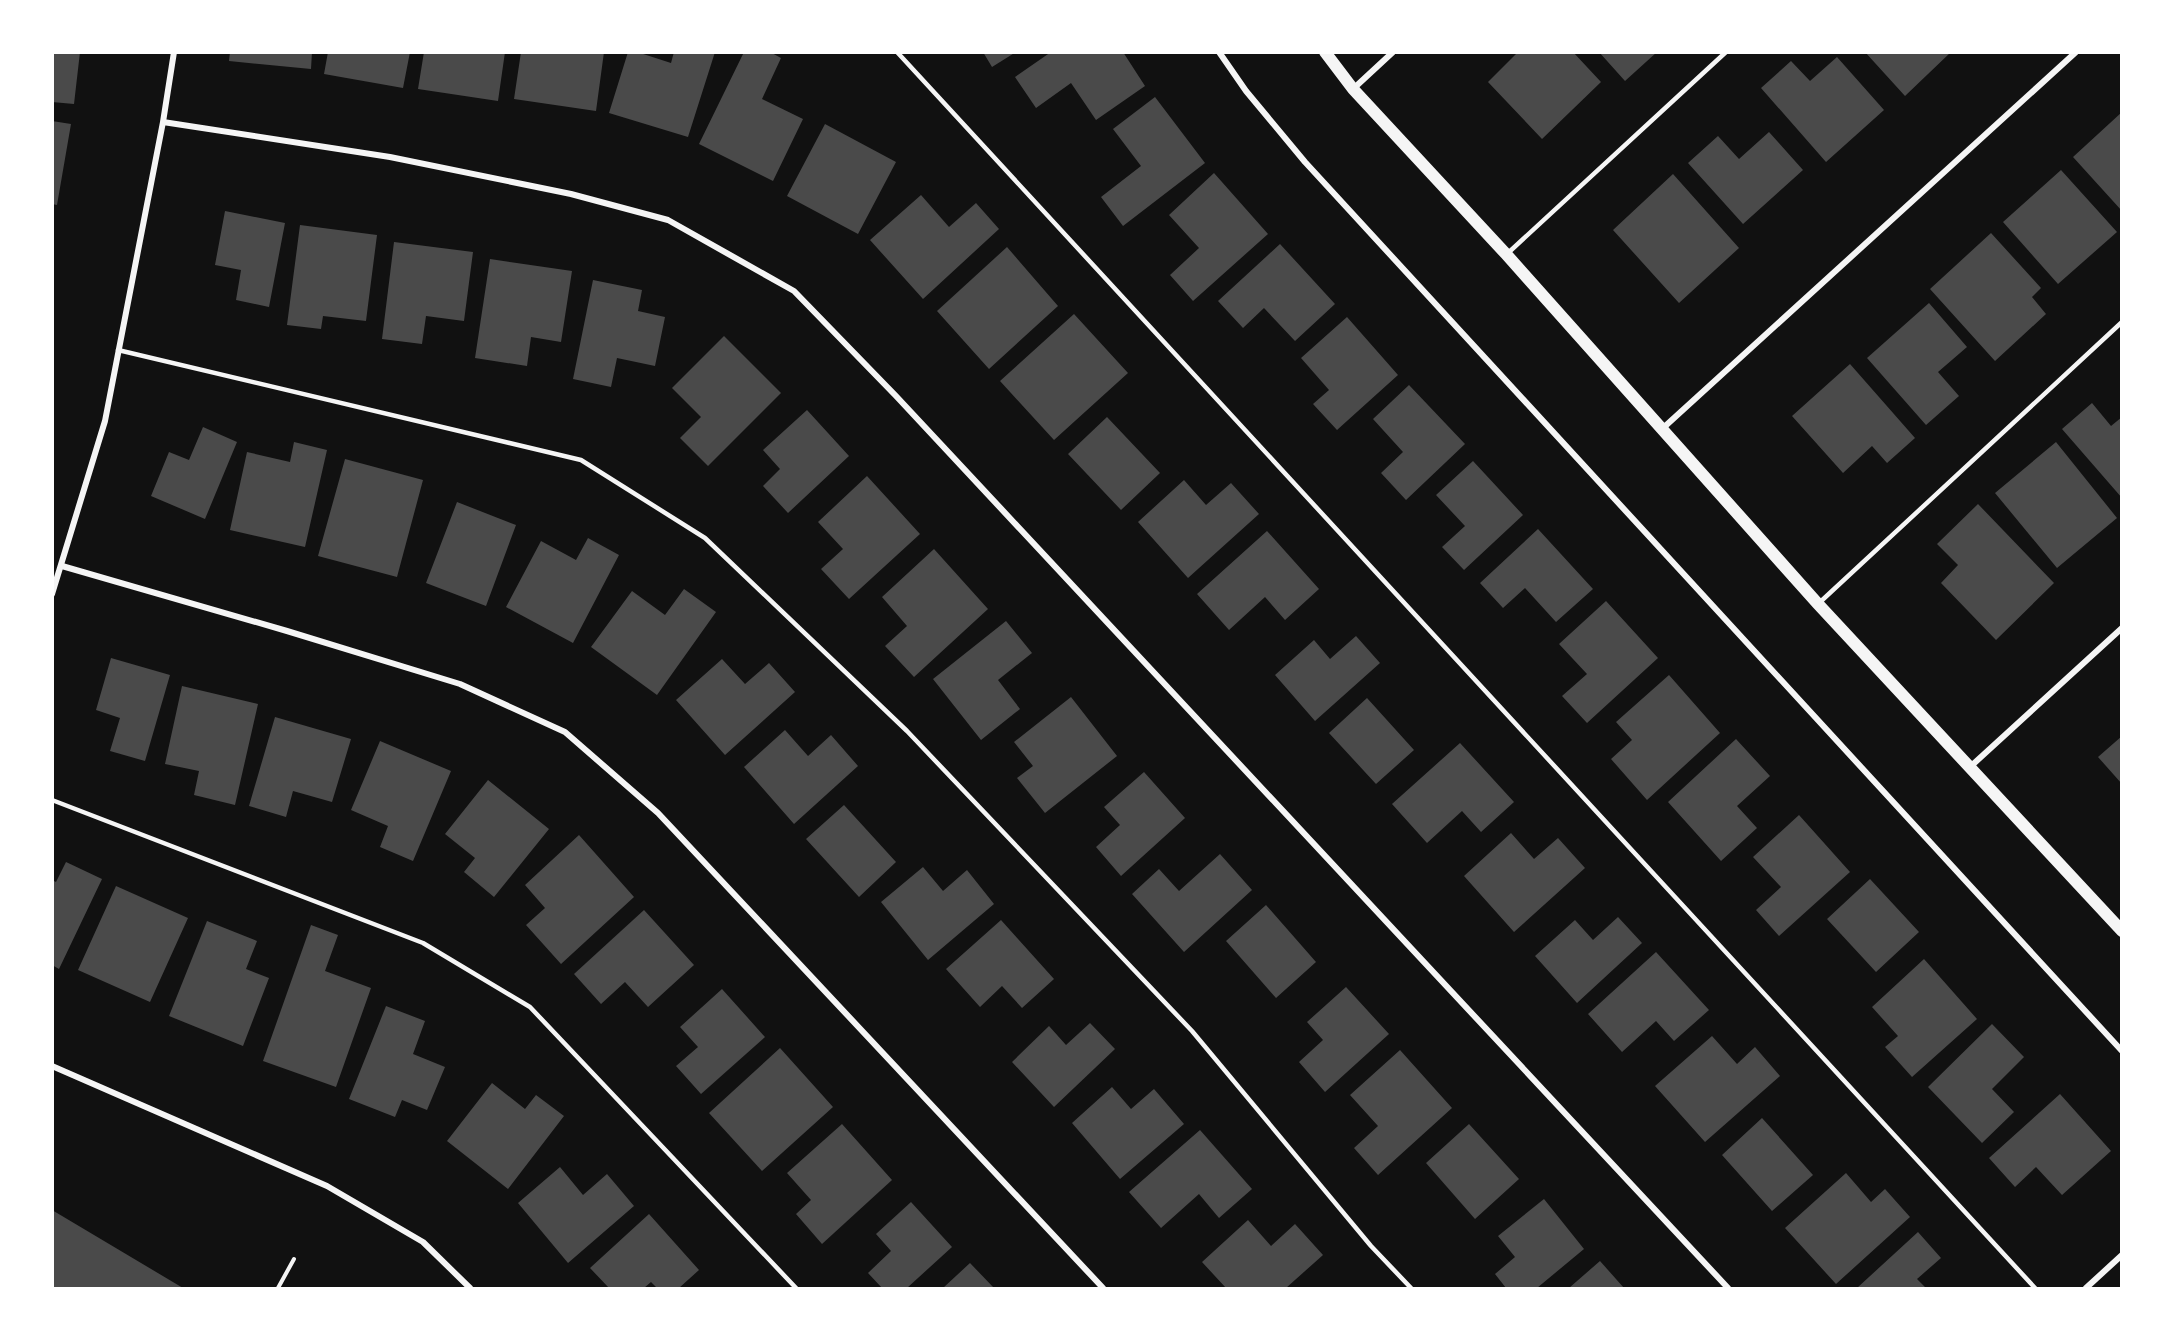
<svg xmlns="http://www.w3.org/2000/svg" width="2174" height="1341" viewBox="0 0 2174 1341" font-family="'Space Grotesk',sans-serif">
  <style>
    .building { fill: #4a4a4a }
    .lines { fill: none; stroke-linecap: round; stroke-linejoin: round }
    .path { stroke: #f5f5f5; stroke-width: 4 }
    .service { stroke: #f5f5f5; stroke-width: 4.5 }
    .minor { stroke: #f5f5f5; stroke-width: 6 }
    .secondary { stroke: #f5f5f5; stroke-width: 12 }
  </style>
  <rect width="100%" height="100%" fill="#111"/>
  <path class="building" d="M52 52H80L74 104 52 102Z
    M230 52H312L311 69 229 61Z
    M328 52H410L403 88 324 74Z
    M424 52H505L498 101 418 89Z
    M521 52H604L596 111 514 99Z
    M628 52H637L671 63 674 52H715L688 137 609 113Z
    M744 52H770L781 58 762 99 803 119 773 181 699 144Z
    M983 52H1016L992 67Z
    M1051 52H1123L1145 86 1096 120 1071 83 1036 108 1015 77Z
    M1518 52H1573L1601 82 1542 139 1488 82Z
    M1599 52H1657L1625 81Z
    M1865 52H1951L1905 96Z
    M1837 57 1884 110 1826 162 1761 88 1791 61 1810 81Z
    M1155 97 1205 163 1123 226 1101 197 1141 166 1113 129Z
    M2122 112V211L2073 157Z
    M52 121 71 124 57 205 52 204Z
    M825 124 896 162 858 234 787 196Z
    M1769 132 1803 170 1743 224 1688 163 1718 136 1739 159Z
    M2061 170 2117 232 2058 284 2003 222Z
    M1214 173 1268 234 1193 301 1170 275 1199 248 1169 215Z
    M1673 174 1739 248 1679 303 1613 230Z
    M921 195 949 227 976 203 999 229 923 299 870 240Z
    M225 211 285 223 269 307 236 300 241 270 215 265Z
    M300 225 377 235 366 321 323 316 321 329 287 325Z
    M1991 233 2041 288 2032 297 2046 314 1995 361 1930 289Z
    M394 242 473 252 464 321 426 316 422 344 382 339Z
    M1280 244 1335 304 1295 341 1264 308 1243 328 1218 301Z
    M1007 247 1058 306 989 369 937 311Z
    M490 259 572 271 561 342 531 337 527 366 475 358Z
    M593 280 642 290 638 311 665 317 655 366 617 358 611 387 573 379Z
    M1929 303 1967 347 1938 372 1959 396 1926 425 1867 358Z
    M1074 314 1128 373 1054 440 1000 381Z
    M1347 317 1398 375 1337 430 1313 404 1329 390 1301 358Z
    M724 336 781 393 708 466 680 438 701 417 672 388Z
    M1850 364 1915 438 1887 463 1872 446 1843 473 1792 416Z
    M1409 385 1465 444 1406 500 1381 473 1403 452 1373 419Z
    M2092 403 2111 426 2122 417V498L2062 429Z
    M807 410 849 456 788 513 763 486 780 469 763 450Z
    M1107 417 1160 473 1121 510 1068 454Z
    M203 427 237 442 205 519 151 496 169 452 189 460Z
    M294 442 327 450 305 547 230 530 247 452 290 462Z
    M2056 442 2117 518 2057 568 1995 493Z
    M345 459 423 480 397 577 318 556Z
    M1473 461 1523 515 1464 570 1442 547 1465 526 1436 495Z
    M867 476 920 534 849 599 821 569 843 549 818 522Z
    M1184 480 1206 505 1231 483 1259 514 1188 578 1138 522Z
    M457 502 516 525 486 606 426 583Z
    M1978 504 2054 583 1996 640 1941 583 1958 565 1937 544Z
    M1538 529 1593 589 1556 622 1525 588 1503 608 1480 583Z
    M1267 531 1319 589 1285 620 1265 597 1229 630 1197 594Z
    M588 538 619 555 573 643 506 607 541 541 576 560Z
    M934 549 988 609 914 677 885 646 907 626 882 597Z
    M684 589 716 612 657 695 591 647 632 591 665 615Z
    M1606 601 1658 658 1587 723 1562 696 1587 674 1559 644Z
    M1006 621 1032 653 998 680 1020 709 981 740 933 679Z
    M1356 636 1380 663 1315 721 1275 675 1314 640 1330 659Z
    M111 658 170 675 145 761 110 751 120 718 96 710Z
    M722 659 745 684 769 663 795 692 725 755 676 700Z
    M1669 675 1720 733 1647 800 1611 759 1632 740 1616 722Z
    M182 686 258 704 235 805 194 795 199 771 165 764Z
    M1071 697 1117 756 1045 813 1017 778 1033 766 1014 742Z
    M1367 698 1414 750 1376 784 1329 733Z
    M275 717 351 739 332 802 293 791 286 817 249 806Z
    M785 730 808 756 831 735 858 766 794 824 744 767Z
    M2122 736V784L2098 757Z
    M1736 739 1770 776 1737 806 1757 828 1721 861 1668 802Z
    M380 741 451 771 413 861 380 847 388 826 351 810Z
    M1460 743 1514 802 1481 832 1462 811 1427 843 1392 804Z
    M1144 772 1185 818 1121 876 1096 847 1120 825 1104 807Z
    M488 780 549 829 494 897 464 872 475 858 445 834Z
    M844 805 896 862 859 897 806 839Z
    M1799 815 1850 872 1779 936 1756 910 1781 887 1753 857Z
    M1511 833 1534 859 1558 838 1585 868 1514 932 1464 876Z
    M579 835 634 897 561 964 526 925 545 908 525 885Z
    M1220 854 1252 890 1184 952 1132 894 1159 869 1179 891Z
    M66 862 102 879 59 969 52 965V880L56 882Z
    M923 867 943 891 967 870 994 904 928 960 881 902Z
    M1870 879 1919 932 1876 972 1827 919Z
    M116 886 188 918 150 1002 78 970Z
    M1266 905 1316 962 1276 998 1226 941Z
    M644 910 694 965 648 1007 625 982 601 1004 574 974Z
    M1618 917 1642 943 1577 1003 1535 956 1575 920 1593 940Z
    M1001 920 1054 979 1022 1008 1002 986 980 1007 946 969Z
    M207 921 257 941 246 969 269 978 243 1046 169 1016Z
    M311 925 338 935 325 971 371 988 336 1087 263 1061Z
    M1656 952 1709 1010 1674 1041 1656 1021 1622 1052 1588 1014Z
    M1924 959 1977 1019 1912 1077 1885 1047 1898 1036 1872 1007Z
    M1346 987 1389 1034 1325 1092 1299 1062 1323 1040 1307 1022Z
    M722 989 765 1037 701 1094 676 1066 698 1047 680 1027Z
    M386 1006 425 1021 413 1054 445 1067 427 1110 402 1100 395 1117 349 1099Z
    M1090 1023 1115 1049 1054 1107 1012 1062 1049 1026 1066 1045Z
    M1992 1024 2024 1057 1992 1089 2014 1112 1982 1143 1928 1087Z
    M1712 1036 1737 1064 1755 1047 1780 1076 1705 1142 1655 1086Z
    M780 1048 833 1107 762 1171 709 1113Z
    M1400 1050 1452 1108 1378 1175 1354 1148 1378 1126 1350 1095Z
    M492 1083 525 1109 536 1095 564 1116 508 1189 447 1141Z
    M1112 1087 1131 1109 1154 1089 1184 1124 1120 1179 1072 1123Z
    M2060 1094 2111 1151 2062 1195 2036 1167 2015 1187 1989 1158Z
    M1762 1118 1813 1175 1772 1211 1722 1155Z
    M842 1124 892 1180 822 1244 796 1214 811 1200 787 1173Z
    M1469 1124 1519 1179 1475 1219 1426 1163Z
    M1200 1130 1252 1189 1219 1218 1199 1194 1161 1228 1129 1192Z
    M560 1167 583 1195 607 1174 634 1206 568 1263 518 1203Z
    M1846 1173 1871 1202 1885 1189 1910 1217 1836 1284 1785 1228Z
    M1544 1199 1584 1249 1537 1288H1506L1495 1274 1515 1257 1498 1236Z
    M911 1202 952 1247 907 1288H882L868 1273 891 1251 876 1234Z
    M52 1210 183 1288H52Z
    M649 1214 699 1270 679 1288H657L651 1282 644 1288H609L590 1268Z
    M1248 1220 1271 1246 1295 1224 1323 1255 1286 1288H1226L1202 1262Z
    M1918 1232 1941 1258 1917 1279 1926 1288H1857Z
    M1600 1261 1624 1288H1569Z
    M970 1263 994 1288H943Z"/>
  <g class="lines">
    <path class="path" d="M278 1288 294 1259"/>
    <path class="service" d="M897 52 2035 1288
      M1508 253 1726 52
      M118 350 581 460 705 538 907 731 1192 1031 1371 1246 1411 1288
      M1818 604 2122 322
      M52 800 423 943 530 1007 796 1288"/>
    <path class="minor" d="M1219 52 1246 91 1305 162 2122 1051
      M1353 89 1393 52
      M163 122 390 157 571 194 668 220 794 291 896 396 1728 1288
      M1662 429 2076 52
      M62 566 287 631 460 684 565 732 658 813 1103 1288
      M52 594 105 421 163 122 174 52
      M1970 767 2122 628
      M52 1066 327 1186 423 1242 470 1288
      M2086 1288 2122 1255"/>
    <path class="secondary" d="M1325 52 1353 89 1506 254 1818 604 2122 931"/>
  </g>
  <rect width="2174" height="1341" fill="none" stroke="#ffffff" stroke-width="108"/>
</svg>
